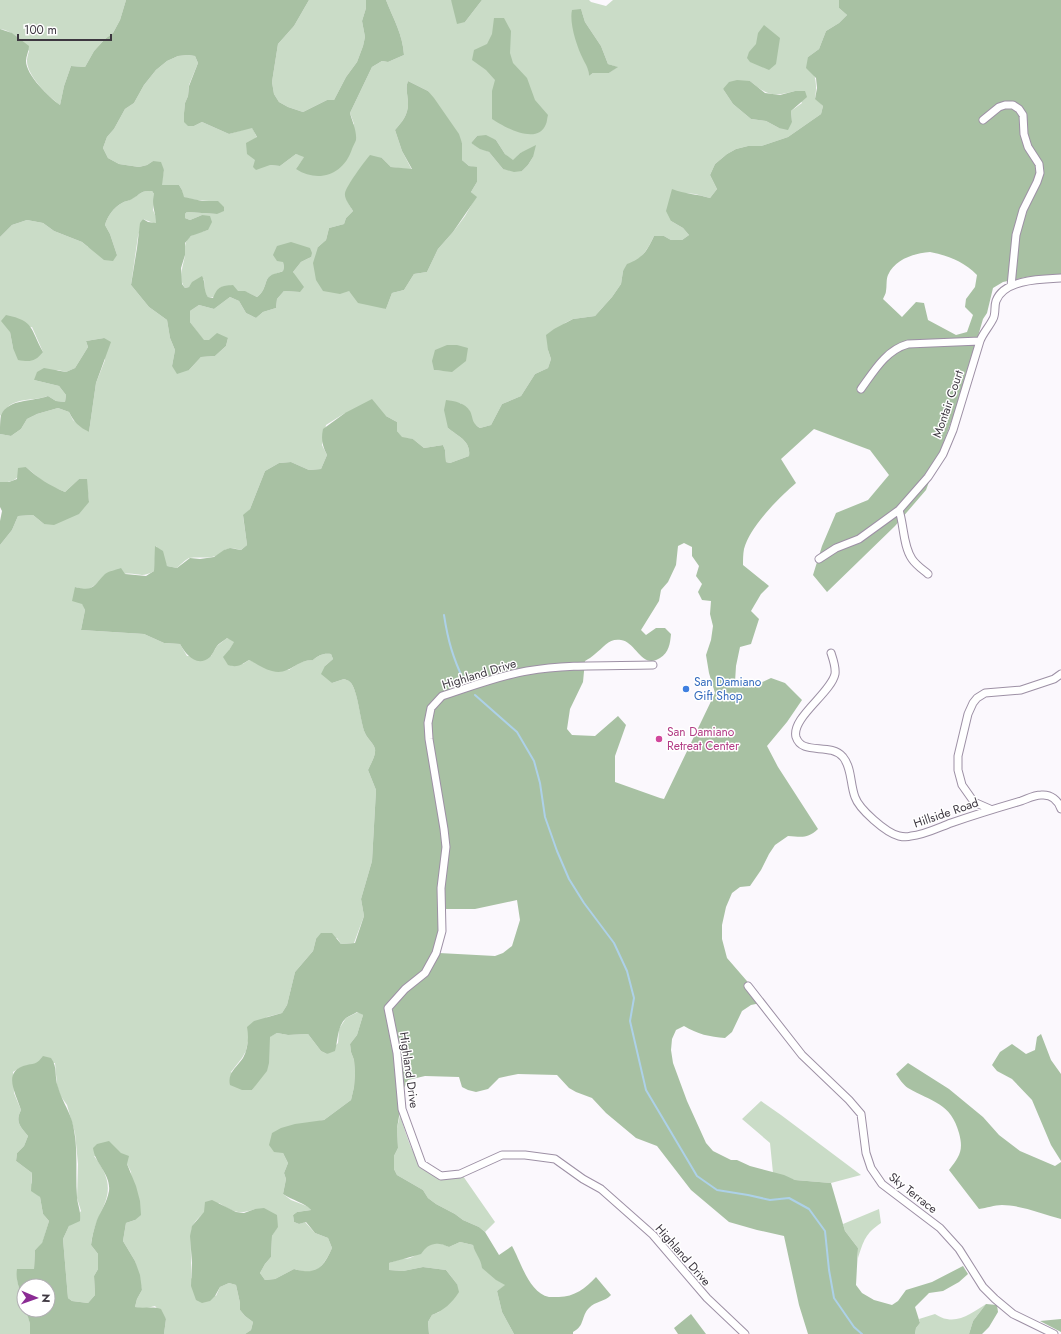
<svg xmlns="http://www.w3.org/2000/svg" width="1061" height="1334" viewBox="0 0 1061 1334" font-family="Jost,sans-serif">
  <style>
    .green { fill: #cadcc7; fill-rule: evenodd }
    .forest { fill: #a8c1a3; fill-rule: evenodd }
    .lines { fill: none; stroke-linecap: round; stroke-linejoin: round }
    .stream { stroke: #add1e8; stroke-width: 2 }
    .minor-casing { stroke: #9d90a5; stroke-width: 9 }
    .minor { stroke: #fff; stroke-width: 7 }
    .shop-dot { fill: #3f7fe0; stroke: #fff; stroke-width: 1.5 }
    .hotel-dot { fill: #d1479c; stroke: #fff; stroke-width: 1.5 }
    .labels { text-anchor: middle; stroke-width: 3; stroke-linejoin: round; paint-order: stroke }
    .street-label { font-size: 12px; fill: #3d3740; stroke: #fff }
    .shop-label { font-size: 12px; fill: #366cbe; stroke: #fff; text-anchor: start }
    .hotel-label { font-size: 12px; fill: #b23c85; stroke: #fff; text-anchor: start }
  </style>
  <rect width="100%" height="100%" fill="#fbf8fd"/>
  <path class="green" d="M0 0H126L120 20 113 33 105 39 94 51 85 67 71 66 64 86 60 105C49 97 26 75 27 60 27 58 28 54 29 51 21 41 14 31 0 29Z
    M309 0H366V8L362 21 365 37 363 46 357 62 346 77 334 100H327L303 112 288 107 279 102 274 94 272 82 278 44 294 26Z
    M386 0H451L465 22 482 0H589L591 2 606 6 613 0H839V8L847 15 839 23 826 31 819 49 808 57C814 73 818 81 815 98L823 106 821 114 788 137 761 146H748L736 149 727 154 715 164 710 175 717 189 710 198 695 194 684 193 671 221 683 228 689 235 682 240H671L664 236H654C645 255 640 259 623 271L621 284 612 297 595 316 573 319 565 323 548 350 551 359 548 368 535 374 521 396 502 404 491 425 480 428 473 423 469 410 460 403 448 428C459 437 471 441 469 456L450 463 446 462 445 450 443 445 424 448 413 439 402 438 397 431V422L386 416 345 413 326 425 322 445 327 455 321 469 309 470 291 462 279 463 265 471 250 509 243 516 247 545 241 550C220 545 226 555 212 557 206 558 194 557 189 558 185 560 180 565 177 568L167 566 156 546 154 571C141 579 137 572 124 574 118 575 102 580 97 583 87 591 89 591 75 587L85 610 81 630 144 634 164 643 180 644 187 656H211L217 646 227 638 235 641 229 650 243 664 249 660 257 663 263 667 289 670C297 664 303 660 313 660 319 655 323 653 331 654L333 659 325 666 332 683 344 679C346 680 348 680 350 682 358 689 360 721 365 733 367 738 374 744 375 749 376 756 371 763 368 770L376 790 372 861 361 899 364 916 354 943 341 944 337 938 316 939 313 951 295 972 287 1005 282 1013 267 1017 249 1036 246 1051 242 1058 231 1072 252 1090C263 1075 268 1055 269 1037L277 1033 288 1035 308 1034 321 1051 327 1054 338 1043 339 1029 346 1018 358 1012 363 1015 357 1035 350 1044 351 1052 354 1060 355 1073 354 1087 351 1100 324 1120 311 1123 283 1153 288 1163 284 1173 286 1179 283 1194 291 1200 309 1207 311 1210 297 1212 293 1215 294 1222 299 1224 305 1222 315 1233 328 1238 332 1248C329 1255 322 1269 313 1272 307 1274 299 1270 294 1269L275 1279 265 1280 260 1273 265 1264 271 1257 272 1236 278 1226 255 1209C239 1215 233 1212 219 1203 209 1209 199 1215 193 1225 189 1231 192 1268 191 1278L216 1296 220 1287 229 1283 236 1285 240 1303V1310L245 1316 253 1322 251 1330 245 1334H164L166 1319 155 1306 143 1309 135 1307 137 1299 142 1290 135 1261 123 1241 126 1223 135 1220 131 1172 127 1164 94 1156C125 1196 95 1206 91 1245L98 1254V1269L94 1276 95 1295 88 1303 72 1301 68 1298 63 1239 69 1226 81 1211 77 1198 78 1164 75 1133 67 1105 60 1095 57 1085 55 1063C40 1063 26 1063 13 1072L14 1093 21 1110C15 1122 20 1126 28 1136L24 1146 17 1153 16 1161 32 1173 31 1183 40 1197 43 1214 49 1221 42 1244 35 1250 34 1269H18C14 1285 24 1293 24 1310H26L27 1312 30 1324V1334H0V545L12 530 18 516 33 515 44 524 89 501 86 479H79L65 492 46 484 26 467C18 478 15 483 0 482V434L11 436 21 429 27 419 37 414 58 408 69 412 73 420 89 432 96 383 105 360 104 338 86 341 88 347 75 368 66 372 58 370 34 380 59 386 66 395 65 402 56 401 48 396C37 400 22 399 14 403 8 405 3 412 0 416V237L12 225 27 220 43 223 54 231 82 242 88 247 117 255 110 234 105 225C107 217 114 207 122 203 125 201 129 201 131 199 141 194 139 191 152 191L154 194 153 210 156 217V224L143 219 138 236 131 285 149 307 167 320 170 338 175 350 172 366 189 370 201 357 215 356 226 346 228 338 204 341 190 322V311L199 305 214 309 230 297 239 301 246 313 256 318 263 312 276 308 277 299 284 291 300 292 293 272 301 262 311 257 283 262 284 267 283 271C279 273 274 274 270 276 264 280 267 290 257 297 253 295 247 292 243 291 231 290 220 299 208 297L205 293 204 279 189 287 185 288C177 278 184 265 185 254 185 247 184 242 190 237 194 233 202 232 208 230L202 215 190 220 185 218V214L187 212 217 214 218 201C206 201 195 201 183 197L182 190 179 185H161L164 170 153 161 147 165 139 167 119 164 108 158 103 148 107 137 114 129 125 109 134 103 144 85 156 70 167 61 178 56 188 55 195 56 198 63 189 85 188 96 185 103 184 113 194 126 202 122 229 134 252 127 270 165 280 166 296 154 305 156 296 169 354 124 350 113 372 67 382 61 388 62 404 55C403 35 393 18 386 0ZM581 9 585 22 601 46 608 64 617 67 609 73H593L589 76ZM408 81 428 91 462 143V160L469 166 477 168V182L471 192 476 197 465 216 453 232 438 249 427 272 414 274 404 290 392 293 386 309 349 291 318 247 326 240 329 228 344 224 346 218 353 211 347 201 382 158 391 167 412 170 402 151 395 130C402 122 408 115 408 104 408 95 405 89 408 81ZM750 81C768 96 772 97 795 91L802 103 791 111 792 122 779 128 766 121 751 119 733 104 723 89ZM477 136 496 140 505 154 513 161 520 153 526 151 533 157 528 165 522 171 503 169 489 152 471 143ZM32 327 43 352 13 348 10 332ZM468 348 443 371 434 370Z
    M761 1101 781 1115 861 1175 831 1183 795 1180 773 1173 770 1143 742 1119Z
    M400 1115C410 1146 420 1189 463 1176L495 1222 485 1232 479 1227 463 1220 455 1214 436 1204 428 1198 423 1190 397 1175 394 1169V1156L398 1148 397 1128Z
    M879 1209 881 1223C865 1234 864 1240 858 1258V1248L845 1231 843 1224Z
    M460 1242 473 1245C475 1252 491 1276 497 1280 500 1282 503 1283 506 1285L497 1291 502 1312 514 1334H429L428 1322 432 1315 439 1312 457 1284 446 1270 423 1267 403 1271 389 1270V1263C393 1262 397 1260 401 1259 404 1258 407 1259 410 1258 426 1252 428 1236 449 1247Z
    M986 1304 973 1321 969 1334H915L916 1328 920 1323 919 1319 935 1314C939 1316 943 1319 947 1319 961 1322 975 1311 986 1304Z"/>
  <path class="forest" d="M126 0H309L294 26 278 44 272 82 274 94 279 102 288 107 303 112 327 100H334L346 77 357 62 363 46 365 37 362 21 366 8V0H386C393 18 403 35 404 55L388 62 382 61 372 67 350 113C352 121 357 131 356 140 355 143 353 146 352 149 344 174 319 184 296 169L304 157 296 154 280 166 270 165 256 170 253 167 255 160 247 154 246 143 257 137 252 128 229 134 202 122 194 126H188L184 122V113L185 103 188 96 189 86 198 63 195 56 188 55 178 56 167 61 156 70 144 85 134 103 125 109 114 129 107 137 103 148 108 158 119 164 139 167 147 165 153 161 161 162 164 170 162 185H179L182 190 184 197 202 201H218L224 207V211L217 214 187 212 185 214V218L190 220 202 215 210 216 212 222 208 230 191 236 185 243V255L181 268 182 284 185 288 189 287 192 282 202 276C206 282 203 291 208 297L213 298C218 286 221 286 233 285L238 291H245L257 297C267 290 264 280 270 276 274 273 279 273 283 271L284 267 283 262 277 261 273 255 277 246 291 242 310 248 312 253 311 257 301 262 293 272 304 287 300 292 284 291 277 299 276 308 263 312 256 318 246 313 239 301 230 297 214 309 199 305 190 311V322L204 340H209L217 333 228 338 226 346 215 356 201 357 189 370 177 374 172 366 175 350 170 338 167 320 149 307 131 285 137 248 140 223 143 219 148 222 156 223C156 212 151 207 154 194L152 191C139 191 141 194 132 199 129 201 125 201 122 203 114 207 107 217 105 225L110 234 117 255 113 261 104 260 82 242 54 231 43 223 27 220 12 225 0 237V29L12 33 29 46C29 51 26 56 26 61 26 75 49 97 60 105L64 86 71 66 85 67 94 51 105 39 113 33 120 20Z
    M451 0H482L465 22 457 24Z
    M839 0H1061V274L1026 277 1003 282 993 288 987 313 983 319 960 398 926 490 895 526 827 592 813 575 822 546 836 513 868 500 889 475 870 450 814 429 781 459 796 483C779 498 750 526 744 549 743 554 743 560 743 565L769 586 761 594 751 611 759 619 751 644 740 647 736 666 735 682 756 685 771 678 785 683 802 700 787 722 767 746 778 767 818 829C807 839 802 837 788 836L775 845 769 854 761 870 750 886 740 887 732 893 726 907 722 925V939L727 958 765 1002 751 1005 742 1011 732 1032 725 1038C710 1037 697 1034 684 1026L676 1030 672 1039 671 1050 673 1063 687 1101 706 1143 713 1151 731 1160H737L750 1166 784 1175 795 1180 831 1183 845 1231 858 1248 856 1285 862 1293 874 1300 892 1305 898 1301 906 1290 932 1282 963 1266 968 1274 959 1282 943 1291 929 1293 915 1307 920 1323 916 1328 915 1334H808L799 1305 784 1236 757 1230 729 1222 691 1190 657 1146 636 1138 606 1113 592 1098 576 1092 569 1088 557 1075 518 1074 508 1076 499 1078 488 1089 476 1092 468 1090 462 1087 459 1077 425 1076 408 1080 404 1088 397 1128 398 1148 394 1156V1169L397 1175 423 1190 428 1198 436 1204 455 1214 463 1220 479 1227 485 1232 499 1255 512 1246C521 1262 529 1293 549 1297 552 1297 556 1297 559 1297 574 1297 586 1288 596 1277L611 1295C605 1302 595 1301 589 1308 581 1316 585 1326 573 1332V1334H514L502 1312 497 1291 505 1285 496 1280 482 1268C481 1258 475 1254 473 1245L460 1242 449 1247C437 1241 428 1243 421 1254L389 1263V1270L403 1271 423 1267 446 1270 457 1284 459 1292C452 1303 443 1311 432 1315L428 1322 429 1334H245L251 1330 253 1322 245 1316 240 1310V1303L236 1285 229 1283 220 1287 215 1296 210 1301 202 1303 196 1300 191 1286 192 1263 190 1236 192 1226 204 1212 205 1202 212 1200 236 1212 244 1213 255 1209 264 1208 277 1215 278 1227 272 1236 271 1257 265 1264 260 1273 265 1280 275 1279 294 1269C316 1275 323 1269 332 1248L328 1238 315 1233 306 1222 299 1224 294 1222 293 1215 297 1212 311 1210C306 1203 291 1200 283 1194L286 1179 284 1173 288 1163 283 1153 274 1152 269 1145 272 1133 281 1128 295 1124 324 1120 351 1100 354 1087 355 1073 354 1060 351 1052 350 1044 357 1035 363 1015 357 1012C354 1014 349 1016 346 1018 337 1026 338 1041 335 1051L327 1054 321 1051 308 1034 288 1035 277 1033 270 1037 269 1063 267 1071 252 1090H242L230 1085C227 1073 237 1067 243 1058 248 1049 249 1037 247 1027L254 1021 282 1013 287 1005 295 972 313 951 316 939 321 933H332L341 944 355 943 364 916 361 899 372 861 376 790 368 770C371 763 376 756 375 749 374 744 367 738 365 733 360 722 358 689 350 682 348 680 346 680 344 679L332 683 321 674 325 666 333 659 331 654C323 653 319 655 313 660 296 660 289 676 272 671 263 669 256 663 249 660 241 665 237 668 228 665L223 657 229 650 234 642 227 638C224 641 219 643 217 646 214 650 213 654 210 657 197 668 186 655 180 644L164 643 144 634 81 630 85 610 82 604 72 601 75 587C94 592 93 586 105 574 109 571 116 570 121 568L125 574 146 576 154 571 155 546 163 551 167 566 177 568 190 558 200 559 214 557 224 550 230 548 241 550 247 545 243 515 250 509 265 471 279 463 291 462 309 470 321 469 327 455C322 445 321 439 323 429L345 413 372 399 386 416 397 422V431L402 437 413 439 424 448 443 445 445 450 446 462 450 463 469 456C471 441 459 437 448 428L444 410 446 400C455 401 465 403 470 411 474 420 471 422 480 428L491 425 502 404 521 396 535 374 548 368 551 359 548 350 546 335 554 329 573 319 595 316 612 297 621 284 623 271 627 264C643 258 647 251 654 236H664L671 240H682L689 235 683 228 671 221 666 211 672 189C685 194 697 194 710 198L717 189 710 175 715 164 727 154 736 149 748 146H761L788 137 821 114 823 106 815 99 817 88 816 78 806 68 808 57 819 49 826 31 839 23 847 15 839 8ZM930 252C949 256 963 261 977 275L975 287 966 299 965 307 973 315 967 332 956 335 928 320 924 303 916 302 902 317 883 299C884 296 886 294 886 291 887 286 886 279 888 275 895 259 915 253 930 252ZM684 543 692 547V556L699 566 696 576 702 584 698 592 702 600 711 601 710 614 713 626 711 640 706 655 709 673 715 693 664 799 660 798 615 782V756L626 725 618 716 595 736 572 735 567 729 570 709 583 682 585 661C588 659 592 657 595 654 604 647 609 638 621 640 636 642 642 670 660 658 669 652 670 644 671 634L665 628H656L646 635 641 630 659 601 661 590 668 582 676 565 678 546ZM517 900 520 920 512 946 503 953 495 956 439 953 443 934 445 909H475Z
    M581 9 585 22 601 46 608 64 618 67 609 73H593L589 76C588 67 587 67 583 59 577 47 569 23 572 10Z
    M494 18H504L511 31 510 53 513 63 527 78 535 100 548 115C547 118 547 122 546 124 538 146 504 127 492 119V91L495 80 486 70 472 60 474 50 487 44 492 34Z
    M764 25 780 38 776 64 769 70 750 62 747 58 749 52 756 44 758 33Z
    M737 80 750 81 765 93 780 95 795 91H805L807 97 791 111 792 122 788 130 779 128 766 121 751 119 733 104 723 89 729 82Z
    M408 81 428 91 434 98 459 134 462 143V160L469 166 477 167V182L471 192 477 197 453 232 438 249 427 272 414 274 404 290 392 293 386 309 358 303 349 291 340 294 323 291 316 280 313 263 318 247 326 240 329 228 344 224 346 218 353 211C350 206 344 199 345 193 347 185 364 162 370 155L382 158 391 167 412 169 402 151 395 130C402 122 408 115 408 104 408 95 405 89 408 81Z
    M486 135 496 140 505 154 513 160 520 153 536 145 533 157 528 165 522 171 514 172 503 169 489 152 480 149 471 143 477 136Z
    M6 315C35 321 30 329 43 352 35 362 30 362 18 360L13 348 10 332 1 321Z
    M104 338 111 342 96 383 89 432C79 427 74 422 69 412L58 408 37 414 27 419 21 429 11 436 0 434C0 429 0 420 1 415 9 398 33 402 48 396L56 401 65 402 66 395 59 386 34 380 37 372 44 368 66 372 75 368 88 347 86 341Z
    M447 345H457L468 348 466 361 452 372 434 370 432 361 435 350Z
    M26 467C39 479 49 485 65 492L79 479H87L89 502 79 514 54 525 44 524 33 515 18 516 12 530 0 545V521L2 511 0 507V482H9L17 479 18 468Z
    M1041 1034 1051 1060 1061 1074V1161L1051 1145 1032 1100 1012 1079 997 1071 992 1065 1000 1052 1012 1044 1026 1054 1035 1050 1037 1037Z
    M43 1056 51 1058C58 1067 54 1077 58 1087 61 1099 68 1108 72 1121 79 1147 75 1171 77 1197 78 1207 81 1210 80 1221L69 1226 63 1239 68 1298 72 1301 88 1303 95 1295 94 1276 98 1269V1254L91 1245C92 1236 94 1229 97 1220 101 1211 107 1202 109 1191 111 1174 95 1164 93 1148L97 1144 109 1141 121 1153 129 1156 127 1164 136 1186 140 1201 141 1215 135 1220 126 1223 123 1241 135 1261 140 1275 142 1290 137 1299 135 1307C144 1309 152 1306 161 1309L166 1319 164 1334H30V1324L26 1310H48V1286H24V1304C21 1291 15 1282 17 1269H34L35 1250 42 1243 49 1221 43 1214 40 1197 31 1191 32 1173 16 1161 17 1153 24 1146 28 1136C20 1126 15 1122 21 1110 16 1093 1 1071 27 1065 36 1063 37 1064 43 1056Z
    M908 1063 949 1089 983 1117 999 1135 1020 1151 1055 1166 1061 1162V1219C1043 1214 1020 1205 1002 1205 994 1205 987 1208 979 1209L949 1170C959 1157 964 1151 959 1133 951 1103 932 1102 908 1088 903 1085 899 1078 896 1074Z
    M986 1304 997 1305 998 1312 989 1327 982 1334H969L973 1321Z
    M691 1314 706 1334H678L674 1328Z
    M1061 1319V1332L1040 1321Z"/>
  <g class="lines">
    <path class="stream" d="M444 615C448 641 453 658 464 681
      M475 695 517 732 534 761 540 783 545 817 557 851 569 879 584 903 614 943 627 971 634 998 630 1021 646 1090 697 1176 717 1190 748 1195 770 1200 789 1198 809 1209 825 1231 829 1270 834 1298 854 1327 862 1334"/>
    <defs>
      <path id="minor" d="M983 120 999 107 1005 105H1013L1019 109 1023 115 1024 134 1028 147 1039 164 1040 173 1037 182 1023 210 1016 235 1011 286
        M861 389C874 371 886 350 908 344L980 341C983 333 989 327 993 319 996 314 994 307 996 301 1004 279 1042 279 1061 278
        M899 510C904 525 903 546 912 559 916 565 922 569 928 574
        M819 559 836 548 859 539 899 510 928 477 943 454 953 430 980 341
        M831 653C833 659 836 667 835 674 831 693 791 718 796 737 802 756 830 742 843 757 852 768 850 784 855 797 859 809 886 833 899 836 903 837 908 837 911 836 924 835 940 827 951 823 974 815 997 808 1021 801 1027 799 1034 795 1041 795 1051 794 1058 800 1061 809
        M653 665C611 666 568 664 527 671 498 676 470 687 442 696L431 708 428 723 429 739 444 829 446 847 441 888 442 931 436 953 425 973 405 989 388 1008 397 1053 402 1109 422 1164 441 1176 460 1174 502 1155H525L555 1159 583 1179 601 1189 653 1235 707 1298 745 1334
        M990 809 974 802 962 785 958 770V756L968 714 973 703 977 698 985 693 1021 690 1054 679 1061 674
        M748 986 802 1055 849 1100 861 1114 866 1153 871 1168 882 1184 940 1228 959 1249 983 1287 995 1299 1013 1314 1054 1334"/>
    </defs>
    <use href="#minor" class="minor-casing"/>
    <use href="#minor" class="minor"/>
  </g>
  <circle class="shop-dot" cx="686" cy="689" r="4"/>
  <circle class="hotel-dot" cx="659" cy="739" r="4"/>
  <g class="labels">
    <g class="street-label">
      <text transform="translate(948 404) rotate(-71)" y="4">Montair Court</text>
      <text transform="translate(479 674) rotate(-17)" y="4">Highland Drive</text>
      <text transform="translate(946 813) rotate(-19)" y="4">Hillside Road</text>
      <text transform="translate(409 1070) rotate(82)" y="4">Highland Drive</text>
      <text transform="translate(913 1193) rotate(38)" y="4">Sky Terrace</text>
      <text transform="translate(683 1255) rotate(49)" y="4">Highland Drive</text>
    </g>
    <g class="shop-label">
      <text x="694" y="686">San Damiano<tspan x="694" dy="14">Gift Shop</tspan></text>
    </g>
    <g class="hotel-label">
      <text x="667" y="736">San Damiano<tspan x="667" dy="14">Retreat Center</tspan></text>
    </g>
  </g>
  <g transform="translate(36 1298) rotate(92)"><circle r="19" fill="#ffffff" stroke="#b1afb3"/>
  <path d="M0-3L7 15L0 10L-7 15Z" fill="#8b2b94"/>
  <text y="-6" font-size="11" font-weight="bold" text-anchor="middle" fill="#3d3740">N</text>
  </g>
  <path d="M18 34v6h93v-6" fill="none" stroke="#3d3740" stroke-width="2"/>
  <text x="24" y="34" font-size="12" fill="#3d3740" stroke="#ffffff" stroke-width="3" paint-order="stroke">100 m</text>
</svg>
